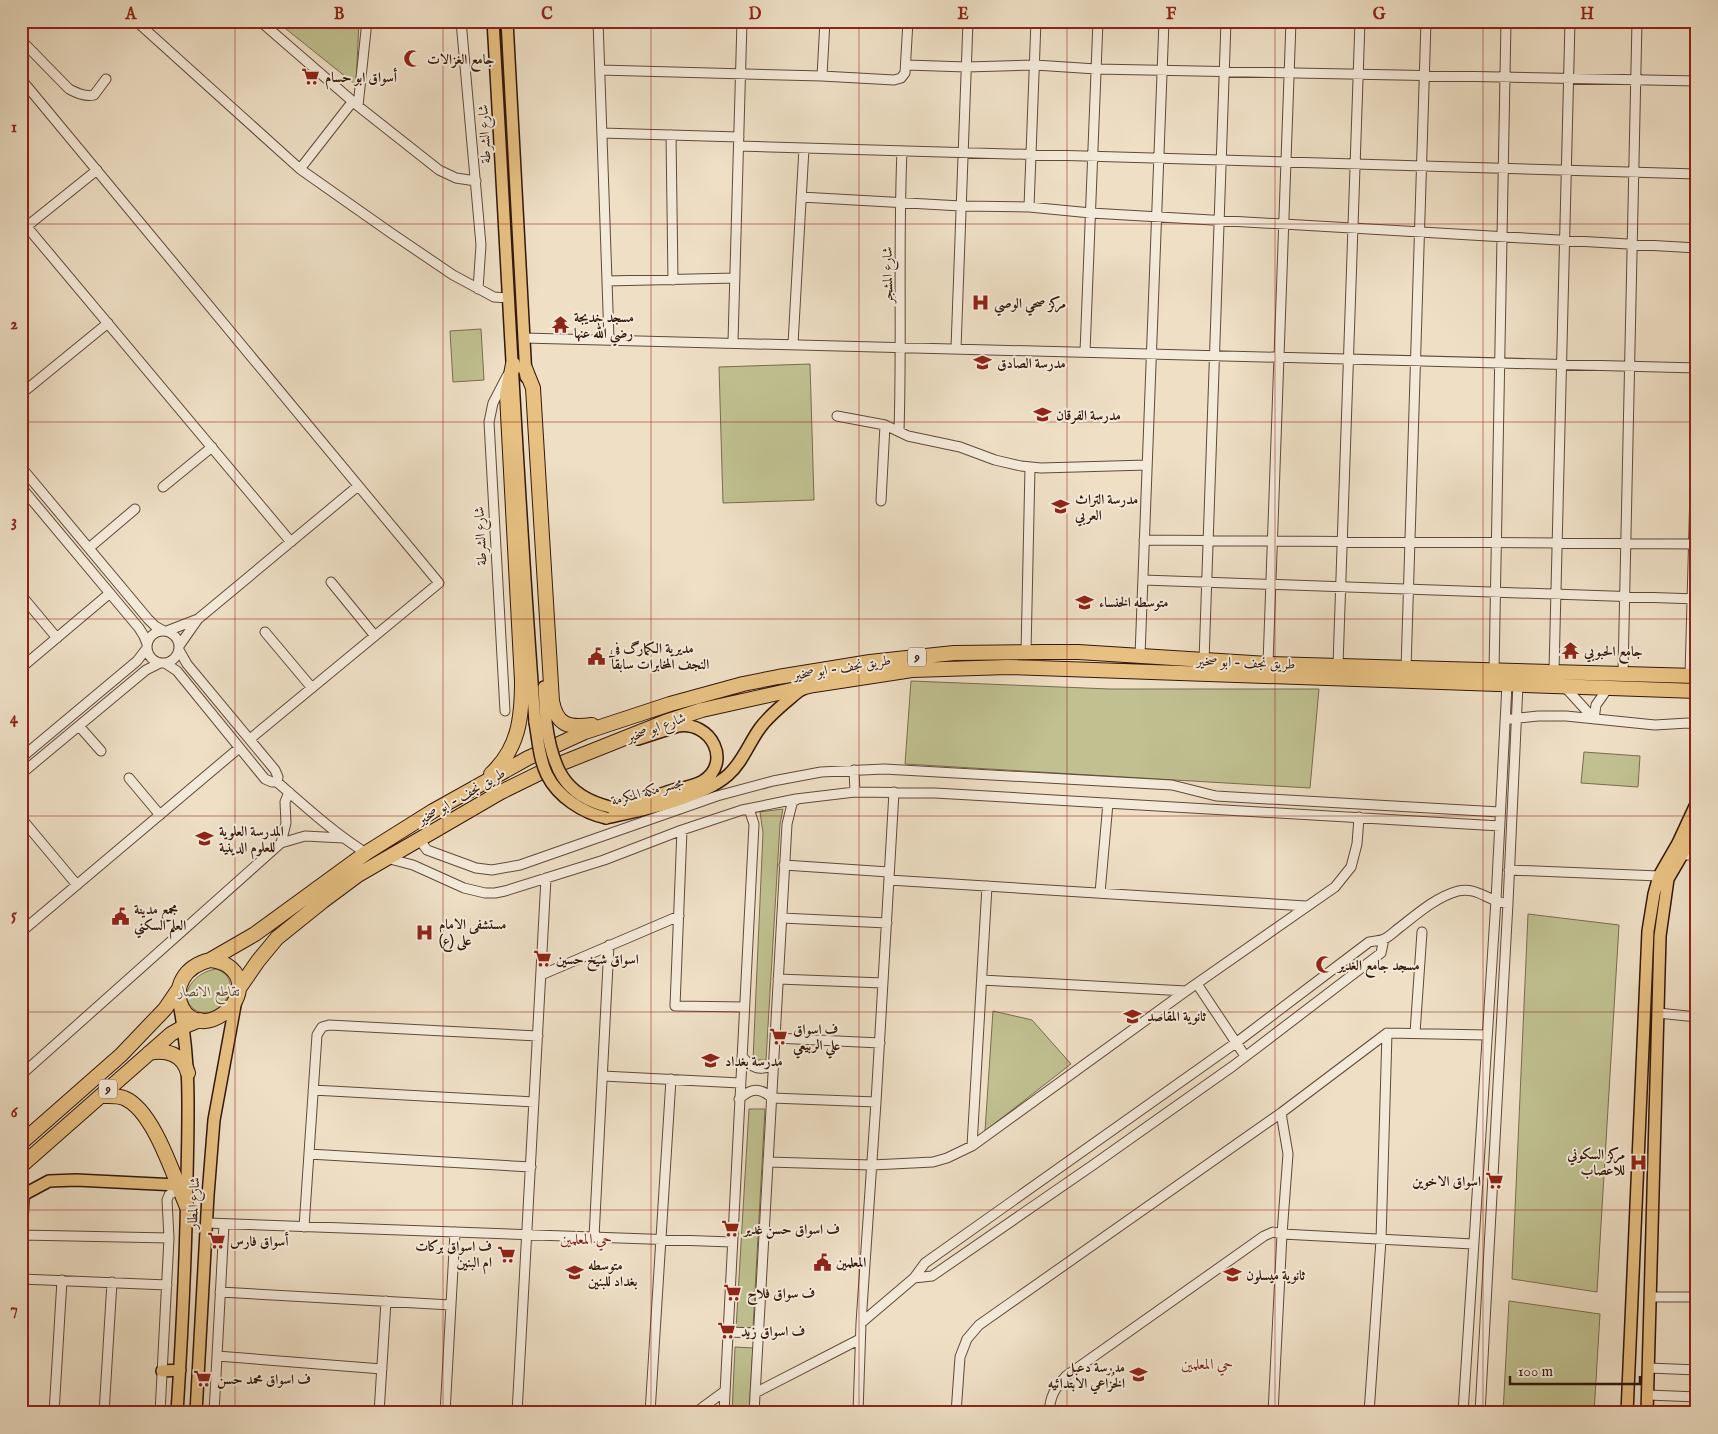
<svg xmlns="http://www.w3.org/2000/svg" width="1718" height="1434" viewBox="0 0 1718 1434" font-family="'IM FELL English',Amiri,serif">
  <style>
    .green { fill: #c0c090; stroke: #796c4d }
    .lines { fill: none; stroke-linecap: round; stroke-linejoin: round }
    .minor-casing { stroke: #614939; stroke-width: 11 }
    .major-casing { stroke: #32170a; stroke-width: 14 }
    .highway-casing { stroke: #32170a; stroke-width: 16 }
    .minor { stroke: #f4ead9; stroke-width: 9 }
    .major { stroke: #e7c082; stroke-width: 11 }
    .highway { stroke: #e7c082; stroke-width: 14 }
    .major-bridge-casing { stroke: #32170a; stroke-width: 14; stroke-linecap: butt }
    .major-bridge { stroke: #e7c082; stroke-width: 11 }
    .grid { fill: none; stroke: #8f2418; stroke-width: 1; stroke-opacity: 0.55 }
    .labels { text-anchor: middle; stroke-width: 4; stroke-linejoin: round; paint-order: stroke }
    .shield { fill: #f4ead9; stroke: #6c5648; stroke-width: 1 }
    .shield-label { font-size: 12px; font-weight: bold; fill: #32170a }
    .poi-label { font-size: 14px; font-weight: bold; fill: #32170a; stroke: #f4ead9; text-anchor: start }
    .street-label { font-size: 14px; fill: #32170a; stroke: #f4ead9 }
    .park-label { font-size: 14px; font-style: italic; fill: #5d4a32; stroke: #f4ead9 }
    .neighbourhood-label { font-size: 15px; fill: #7a1f14; stroke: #f4ead9 }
    .neatline { fill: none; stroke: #8f2418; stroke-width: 2 }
    .grid-label { font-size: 16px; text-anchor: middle; font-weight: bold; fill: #8f2418 }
  </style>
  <rect width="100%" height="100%" fill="#eedfc5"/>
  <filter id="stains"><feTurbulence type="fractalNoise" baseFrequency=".004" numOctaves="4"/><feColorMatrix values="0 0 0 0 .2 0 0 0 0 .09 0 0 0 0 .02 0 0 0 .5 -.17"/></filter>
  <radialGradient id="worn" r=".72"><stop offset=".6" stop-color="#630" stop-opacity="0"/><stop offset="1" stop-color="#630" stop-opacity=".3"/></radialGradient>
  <path class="green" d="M276 21H359L356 85Z
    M481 329 484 380 453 382 450 331Z
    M810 364 814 500 723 503 719 367Z
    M911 681 1110 689H1319L1310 788 905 764Z
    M1584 752 1640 756 1638 787 1581 783Z
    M783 809 780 824 766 1060H753L763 833 760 812Z
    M1528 914 1619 925 1597 1292 1512 1279Z
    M216 969C249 980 217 1025 195 1010 174 995 197 971 216 969Z
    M993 1011 1032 1020 1071 1064 985 1131Z
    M749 1109H765L753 1328 736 1329Z
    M1509 1301 1600 1314 1594 1413H1503Z
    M735 1347 753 1348 749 1413H732Z"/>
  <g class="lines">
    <defs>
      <path id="minor" d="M136 21 300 169 391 233 453 275 494 297 509 298
        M260 21 358 106 439 170 456 178 476 181
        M461 21 481 245 478 289
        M598 21 609 339
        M21 40 69 89C77 93 85 97 94 95L106 79
        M907 65 966 67 1035 65 1096 69 1697 81
        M600 70 822 76 894 80 901 78 905 73 908 21
        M822 76 825 21
        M21 79 439 583 250 739
        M358 106 367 21
        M602 133 739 137
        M671 135 673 280
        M739 146 1697 174
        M300 169 353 101
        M801 197 961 206 1029 207 1091 213 1697 248
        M1029 207 1036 21
        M27 227 291 542
        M21 231 97 170
        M607 281 735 278
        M524 338 1697 368
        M733 342 742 21
        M793 344 804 148
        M956 348 968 21
        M1085 352 1098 21
        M21 394 108 323
        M837 416 885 425 908 436 960 447 995 460 1021 466 1041 468 1147 465
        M899 431C902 338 898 244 902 151
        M21 467 148 619 155 626 164 631
        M21 487 139 628 144 636 147 644
        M163 487 212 447
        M881 501 885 425
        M1144 540 1697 544
        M89 548 135 509
        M1143 580 1697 599
        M331 582 375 636
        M21 595 57 638
        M147 647a16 16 0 1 1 32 0a16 16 0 1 1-32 0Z
        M167 631 198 619
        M265 632 312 688
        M179 646 198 619 358 486
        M179 650 187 664 275 770 278 777 277 782
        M1026 652 1030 467
        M1140 656 1164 21
        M1204 661 1226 21
        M165 663 177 671 265 779 272 782H277C306 807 334 833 366 853
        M1268 664 1291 21
        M1338 665 1360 21
        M21 668 110 593
        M1406 669 1426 21
        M1494 671 1506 21
        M1554 671 1570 21
        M1623 673 1637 21
        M1690 676 1697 416
        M1564 686 1594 719
        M505 711 489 422 493 403 507 376
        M1511 719 1538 716H1566L1655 725 1688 723 1697 725
        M1594 719 1596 705 1608 688
        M79 726 101 751
        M21 758 137 661 147 648
        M854 770 855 792
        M21 774 146 670 160 663
        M129 778 160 815
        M21 818 77 885
        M682 830 675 1006 744 1007
        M419 839 427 850 476 868 492 870 520 865 717 796 773 781 821 772 884 769 1172 785 1216 796 1500 812
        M281 843 286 823 285 802 289 792
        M1682 855H1697
        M386 858 413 865 464 888 485 893H495L505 891 604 860 682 830 742 810 796 799 855 792 935 793 1500 826
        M784 865 889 872
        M1509 870 1659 876 1665 878
        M889 880 1306 906
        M1100 893 1108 803
        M782 918 887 923
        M21 932 239 748
        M541 975 679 916
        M778 979 883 983
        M982 980 1186 991
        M1197 984 1245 1056
        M1658 1013 1697 1017
        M1415 1033 1422 932
        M775 1038 880 1043
        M742 1056C751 1068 761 1073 774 1063
        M21 1075 281 843 305 836 343 838
        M603 1076 740 1083
        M313 1090 534 1102
        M739 1099C751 1088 760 1087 772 1098L876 1102
        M972 1146 987 886
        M309 1154 531 1167
        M768 1162 872 1165 933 1162 947 1158 972 1146 1186 991 1335 887 1351 867 1357 844 1359 817
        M207 1223 732 1242
        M304 1227 317 1035 322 1027 329 1025 538 1036
        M22 1235 169 1238
        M594 1237 609 945
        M21 1252 25 1194
        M914 1278 932 1276 1093 1165 1233 1066 1381 953 1384 939
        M21 1279 167 1285
        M220 1292 451 1305
        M1651 1297H1697
        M861 1323 914 1278 925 1263 1237 1042 1369 942C1373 941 1380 941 1384 939 1389 937 1395 931 1399 928 1417 914 1436 897 1458 891 1478 886 1491 904 1508 903
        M728 1332 758 1333
        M217 1356 382 1369
        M1649 1368 1697 1370
        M755 1393 860 1339
        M1648 1395 1697 1397
        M54 1413 62 1280
        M104 1413 112 1282
        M160 1413 169 1238 167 1200 169 1195 179 1188
        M214 1413 224 1224
        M379 1413 386 1301
        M445 1413 455 1232
        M517 1413 546 878
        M650 1413 671 1079
        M695 1413 725 1391
        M724 1413 754 824 749 809 745 810
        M754 1413 787 824 793 800H796
        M858 1413 861 1323 876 1102 894 792
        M956 1413 960 1357 967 1339 979 1325 1281 1113 1387 1033 1487 1035
        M1049 1413C1050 1396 1055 1388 1066 1376L1264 1236 1273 1232 1282 1234 1473 1244
        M1273 1413 1282 1234 1288 1154 1281 1113
        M1369 1413 1381 1240 1387 1033
        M1463 1413 1496 900 1507 684
        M1480 1413 1508 903 1518 684"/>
      <path id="major" d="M493 21C507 255 517 489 535 722
        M507 21 526 377
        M544 687 546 722
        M610 807C631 803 653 797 673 790 683 788 694 786 703 781 732 763 712 721 678 726L638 739
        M606 818C641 810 701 799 728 775 742 763 749 743 760 728 770 714 785 703 799 691L803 689
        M21 1196 49 1181 76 1180 177 1185
        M162 1371 180 1370
        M177 1413C182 1334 186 1256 187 1178 188 1119 191 1062 179 1004
        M196 1413 208 1195 214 1120 236 1000
        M1627 1413 1648 931 1654 894 1659 876 1678 843 1697 802
        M1647 1413 1660 936 1668 879 1682 855 1697 826"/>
      <path id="highway" d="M525 368 533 388 552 701C557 726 569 728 592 725
        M491 774C519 748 522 717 522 681L507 395 513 364
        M210 960 255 934 366 853 433 811 528 758 585 732 670 704 743 684 778 677 870 662 916 657 954 653 1045 652H1078L1268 664 1697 676
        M210 960C225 961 241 971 239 989 238 999 231 1009 223 1014 181 1043 155 974 210 960Z
        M240 987 258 961 277 938 323 901 358 875 501 792 552 767 665 722 702 710 814 685 912 670 1009 667 1697 691
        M149 1053C166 1049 183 1054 188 1073
        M101 1096C108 1096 117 1095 124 1098 154 1110 174 1178 187 1207
        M21 1143 121 1055 165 1009 178 990
        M21 1166 171 1034 185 1026 200 1020"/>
    </defs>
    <use href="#minor" class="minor-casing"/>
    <use href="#major" class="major-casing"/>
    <use href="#highway" class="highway-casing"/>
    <use href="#minor" class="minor"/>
    <use href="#major" class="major"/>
    <use href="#highway" class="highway"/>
    <defs>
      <path id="major-bridge" d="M535 722C538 739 539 759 547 775 558 797 583 813 606 818
        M546 722C552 766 563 796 610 807"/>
    </defs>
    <use href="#major-bridge" class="major-bridge-casing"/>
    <use href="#major-bridge" class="major-bridge"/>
  </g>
  <path class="grid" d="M235 21V1413M443 21V1413M651 21V1413M859 21V1413M1067 21V1413M1275 21V1413M1483 21V1413M21 224H1697M21 422H1697M21 619H1697M21 816H1697M21 1012H1697M21 1210H1697"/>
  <defs>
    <symbol id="mosque-bare" viewBox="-9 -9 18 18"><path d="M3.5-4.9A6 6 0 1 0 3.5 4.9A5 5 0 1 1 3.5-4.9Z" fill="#8f2418" stroke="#f4ead9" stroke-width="2.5" paint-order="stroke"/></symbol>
    <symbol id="supermarket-bare" viewBox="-9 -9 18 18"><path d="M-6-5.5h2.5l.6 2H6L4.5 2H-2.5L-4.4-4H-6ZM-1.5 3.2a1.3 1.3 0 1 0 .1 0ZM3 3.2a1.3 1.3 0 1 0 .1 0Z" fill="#8f2418" stroke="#f4ead9" stroke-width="2.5" paint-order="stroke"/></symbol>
    <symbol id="hospital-bare" viewBox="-9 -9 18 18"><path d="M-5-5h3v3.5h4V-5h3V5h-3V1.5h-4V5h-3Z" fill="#8f2418" stroke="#f4ead9" stroke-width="2.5" paint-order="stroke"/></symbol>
    <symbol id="temple-bare" viewBox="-9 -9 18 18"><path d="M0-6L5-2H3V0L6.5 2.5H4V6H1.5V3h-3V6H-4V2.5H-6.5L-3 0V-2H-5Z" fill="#8f2418" stroke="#f4ead9" stroke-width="2.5" paint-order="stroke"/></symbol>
    <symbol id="school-bare" viewBox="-9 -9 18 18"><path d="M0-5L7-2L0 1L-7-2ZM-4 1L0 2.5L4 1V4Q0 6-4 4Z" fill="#8f2418" stroke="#f4ead9" stroke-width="2.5" paint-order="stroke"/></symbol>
    <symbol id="civic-bare" viewBox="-9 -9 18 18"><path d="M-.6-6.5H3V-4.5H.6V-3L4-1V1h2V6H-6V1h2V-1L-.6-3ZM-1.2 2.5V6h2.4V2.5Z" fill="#8f2418" stroke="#f4ead9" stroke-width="2.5" paint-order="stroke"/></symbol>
  </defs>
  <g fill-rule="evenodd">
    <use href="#mosque-bare" x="400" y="46" width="25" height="25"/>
    <use href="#supermarket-bare" x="298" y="64" width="25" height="25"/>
    <use href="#hospital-bare" x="968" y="290" width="25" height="25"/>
    <use href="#temple-bare" x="548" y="312" width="25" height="25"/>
    <use href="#school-bare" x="970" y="350" width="25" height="25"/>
    <use href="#school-bare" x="1030" y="402" width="25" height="25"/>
    <use href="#school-bare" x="1048" y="494" width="25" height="25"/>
    <use href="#school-bare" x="1072" y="590" width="25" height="25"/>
    <use href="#temple-bare" x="1558" y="638" width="25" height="25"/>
    <use href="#civic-bare" x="584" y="644" width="25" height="25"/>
    <use href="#school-bare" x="192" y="826" width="25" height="25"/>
    <use href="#civic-bare" x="108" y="904" width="25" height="25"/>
    <use href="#hospital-bare" x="412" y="920" width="25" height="25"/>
    <use href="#supermarket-bare" x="530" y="946" width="25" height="25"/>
    <use href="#mosque-bare" x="1312" y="952" width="25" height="25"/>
    <use href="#school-bare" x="1120" y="1004" width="25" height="25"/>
    <use href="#supermarket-bare" x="766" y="1024" width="25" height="25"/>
    <use href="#school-bare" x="698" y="1048" width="25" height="25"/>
    <use href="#hospital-bare" x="1626" y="1150" width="25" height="25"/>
    <use href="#supermarket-bare" x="1482" y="1168" width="25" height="25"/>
    <use href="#supermarket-bare" x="718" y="1216" width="25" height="25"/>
    <use href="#supermarket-bare" x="204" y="1228" width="25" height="25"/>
    <use href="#supermarket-bare" x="494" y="1242" width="25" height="25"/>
    <use href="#civic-bare" x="810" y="1250" width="25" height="25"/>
    <use href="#school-bare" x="562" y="1260" width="25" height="25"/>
    <use href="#school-bare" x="1220" y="1262" width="25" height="25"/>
    <use href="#supermarket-bare" x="720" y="1280" width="25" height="25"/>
    <use href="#supermarket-bare" x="714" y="1318" width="25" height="25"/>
    <use href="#school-bare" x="1126" y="1362" width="25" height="25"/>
    <use href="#supermarket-bare" x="190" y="1366" width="25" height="25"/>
  </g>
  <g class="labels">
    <g class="shield">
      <rect x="908" y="647.5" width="18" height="19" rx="4"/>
      <rect x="99" y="1079.5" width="18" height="19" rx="4"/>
    </g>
    <g class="shield-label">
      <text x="917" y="661">9</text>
      <text x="108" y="1093">9</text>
    </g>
    <g class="poi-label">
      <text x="427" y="64">جامع الغزالات</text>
      <text x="325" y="82">أسواق ابو حسام</text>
      <text x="994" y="308">مركز صحي الوصي</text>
      <text x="574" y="322">مسجد خديجة<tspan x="574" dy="16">رضي الله عنها</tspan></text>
      <text x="997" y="368">مدرسة الصادق</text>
      <text x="1056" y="420">مدرسة الفرقان</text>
      <text x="1075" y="504">مدرسة التراث<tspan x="1075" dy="16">العربي</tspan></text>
      <text x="1099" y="607">متوسطه الخنساء</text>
      <text x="610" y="653">مديرية الكمارگ في<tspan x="610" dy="16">النجف المخابرات سابقآ</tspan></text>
      <text x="1584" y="656">جامع الحبوبي</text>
      <text x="219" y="836">المدرسة العلوية<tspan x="219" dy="16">للعلوم الدينية</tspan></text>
      <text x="134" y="914">مجمع مدينة<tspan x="134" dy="16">العلم السكني</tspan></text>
      <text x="439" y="929">مستشفی الامام<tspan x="439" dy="16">علی (ع)</tspan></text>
      <text x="556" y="964">اسواق شيخ حسين</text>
      <text x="1338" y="970">مسجد جامع الغدير</text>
      <text x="1147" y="1021">ثانوية المقاصد</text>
      <text x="793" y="1034">ف اسواق<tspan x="793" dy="16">علي الربيعي</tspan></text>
      <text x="725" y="1066">مدرسة بغداد</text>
      <text x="1625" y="1159" text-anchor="end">مركز السكوني<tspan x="1625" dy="16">للاعصاب</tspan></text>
      <text x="1481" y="1186" text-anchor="end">اسواق الاخوين</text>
      <text x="744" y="1234">ف اسواق حسن غدير</text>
      <text x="230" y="1246">أسواق فارس</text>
      <text x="492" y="1251" text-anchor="end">ف اسواق بركات<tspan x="492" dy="16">ام البنين</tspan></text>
      <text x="836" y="1267">المعلمين</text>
      <text x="588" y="1270">متوسطه<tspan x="588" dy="16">بغداد للبنين</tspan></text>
      <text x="1246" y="1280">ثانوية ميسلون</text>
      <text x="747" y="1298">ف سواق فلاح</text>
      <text x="741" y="1336">ف اسواق زيد</text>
      <text x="1125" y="1372" text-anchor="end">مدرسة دعبل<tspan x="1125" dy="16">الخُزاعي الابتدائيه</tspan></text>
      <text x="217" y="1384">ف اسواق محمد حسن</text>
    </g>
    <g class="street-label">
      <text transform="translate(484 134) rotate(-93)" y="5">شارع الشرطة</text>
      <text transform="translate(887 275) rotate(-91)" y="5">شارع المشجر</text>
      <text transform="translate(480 536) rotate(-93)" y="5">شارع الشرطة</text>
      <text transform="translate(1246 662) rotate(2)" y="5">طريق نجف - ابو صخير</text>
      <text transform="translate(842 667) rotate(-9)" y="5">طريق نجف - ابو صخير</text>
      <text transform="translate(656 727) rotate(-20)" y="5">شارع ابو صخير</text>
      <text transform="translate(647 791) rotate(-15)" y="5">مجسر مكة المكرمة</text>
      <text transform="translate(461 796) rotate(-30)" y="5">طريق نجف - ابو صخير</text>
      <text transform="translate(193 1203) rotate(-87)" y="5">شارع المطار</text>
    </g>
    <g class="park-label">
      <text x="209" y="996">تقاطع الانصار</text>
    </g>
    <g class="neighbourhood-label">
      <text x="586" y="1244">حي المعلمين</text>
      <text x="1207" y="1369">حي المعلمین</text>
    </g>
  </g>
  <rect width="1718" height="1434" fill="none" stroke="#eedfc5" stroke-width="55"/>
  <path d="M1510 1376v8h130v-8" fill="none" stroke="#32170a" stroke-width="2.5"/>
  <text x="1518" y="1376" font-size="15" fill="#32170a" stroke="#f4ead9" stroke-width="4" paint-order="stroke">100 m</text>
  <rect x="28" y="28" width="1662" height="1378" class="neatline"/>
  <g class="grid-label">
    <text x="131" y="19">A</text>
    <text x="339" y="19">B</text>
    <text x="547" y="19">C</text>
    <text x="755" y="19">D</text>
    <text x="963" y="19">E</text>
    <text x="1171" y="19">F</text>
    <text x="1379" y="19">G</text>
    <text x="1587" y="19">H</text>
    <text x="14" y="132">1</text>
    <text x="14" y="329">2</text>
    <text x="14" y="526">3</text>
    <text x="14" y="723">4</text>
    <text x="14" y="920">5</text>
    <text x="14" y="1117">6</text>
    <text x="14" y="1314">7</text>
  </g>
  <rect width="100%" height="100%" filter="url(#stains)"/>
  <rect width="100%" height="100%" fill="url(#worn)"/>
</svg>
